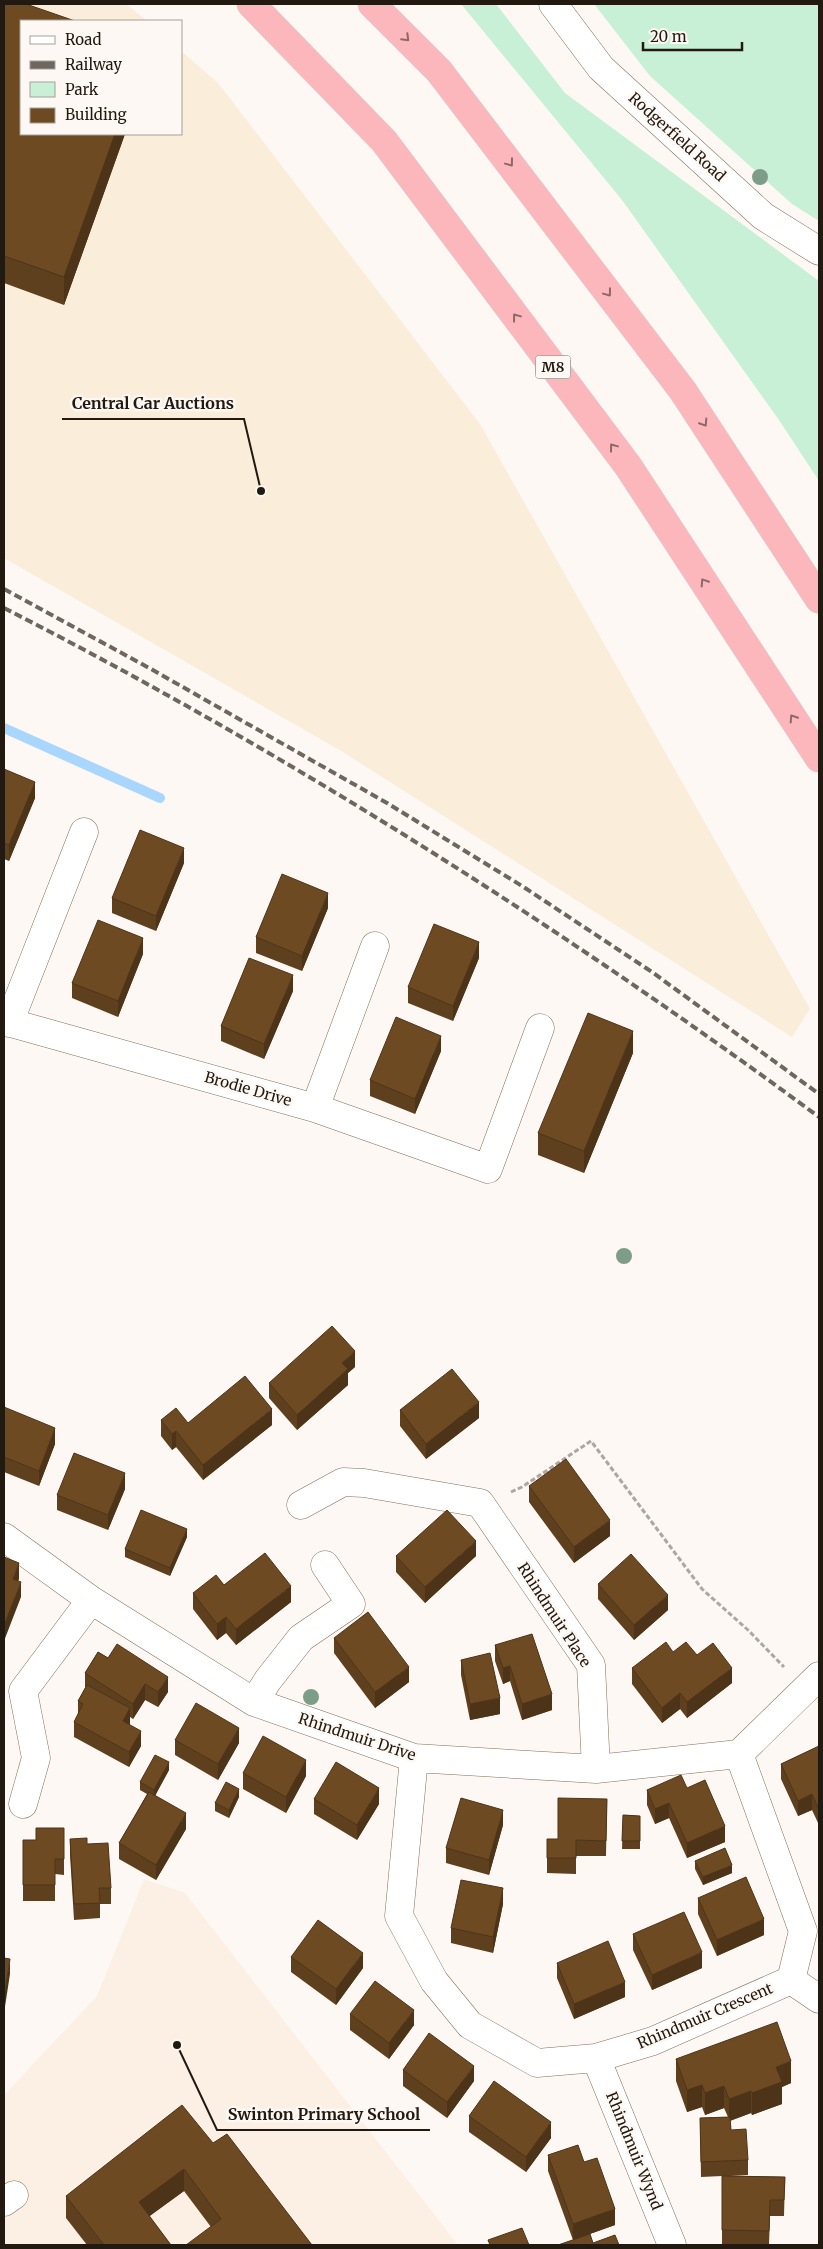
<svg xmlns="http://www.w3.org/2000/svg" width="823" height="2249" viewBox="0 0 823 2249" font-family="Merriweather,serif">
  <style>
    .commercial { fill: #faedd9 }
    .built { fill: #fcf0e4 }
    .green { fill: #c8f0d6 }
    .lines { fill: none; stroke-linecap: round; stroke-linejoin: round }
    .stream { stroke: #a8d6fd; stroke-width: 10 }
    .minor-casing { stroke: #846f5a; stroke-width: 29 }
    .highway-casing { stroke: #d7d6d4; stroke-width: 29 }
    .path { stroke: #aea7a1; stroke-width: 3; stroke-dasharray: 5 2.5; stroke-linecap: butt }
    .minor { stroke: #fff; stroke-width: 28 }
    .highway { stroke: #fbb7bc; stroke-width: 28 }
    .rail { stroke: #6e665f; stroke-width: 4; stroke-dasharray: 8 4; stroke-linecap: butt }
    .tree { fill: #7d9d89 }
    .wall { fill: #5f401e }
    .shaded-wall { fill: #4d3418 }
    .building { fill: #6e4a23; stroke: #4d3418 }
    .oneway { stroke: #8e6866 }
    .labels { text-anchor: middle; stroke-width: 5; stroke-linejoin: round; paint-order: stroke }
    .shield { fill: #fdf8f3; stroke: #645c55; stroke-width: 1 }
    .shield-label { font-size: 14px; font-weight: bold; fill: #221911 }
    .street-label { font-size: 15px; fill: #221911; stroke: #fdf8f3 }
    .leader { fill: none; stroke: #221911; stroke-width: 2 }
    .callout-dot { fill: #221911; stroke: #fdf8f3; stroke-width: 2 }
    .callout-label { font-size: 16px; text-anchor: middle; font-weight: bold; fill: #221911; stroke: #fdf8f3; stroke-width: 5; stroke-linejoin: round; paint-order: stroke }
  </style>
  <rect width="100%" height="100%" fill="#fdf8f3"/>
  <path class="commercial" d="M4 4H126L147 21H21V134H181V51L218 83 480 424 810 1009 792 1037 338 749 4 558Z"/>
  <path class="built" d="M144 1879 185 1893 458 2245H4V2095L97 1996Z"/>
  <path class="green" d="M461 4H496L565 93 819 281V481L779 420 622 200Z
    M594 4H819V221L792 204 650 76Z"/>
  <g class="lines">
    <path class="stream" d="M4 728 160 798"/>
    <defs>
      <path id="minor" d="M553 4 601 68 763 216 819 251
        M4 1021 315 1108 488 1169 540 1028
        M9 1023 84 832
        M315 1108 375 946
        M301 1505 343 1482 364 1483 480 1503 591 1665 596 1769
        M4 1537 91 1600 254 1702 414 1758 596 1769 739 1754 819 1676
        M254 1702 268 1680 301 1638 351 1604 325 1565
        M414 1758 399 1916 434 1981 470 2025 537 2063 596 2058 653 2041 791 1980 803 1931 739 1754
        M23 1804 36 1758 23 1691 91 1600
        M791 1980 819 1999
        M596 2058 672 2245
        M4 2202 14 2195"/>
      <path id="highway" d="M251 4 384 141 628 466 819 758
        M372 4 439 71 683 391 819 599"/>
    </defs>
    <use href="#minor" class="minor-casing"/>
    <use href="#highway" class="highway-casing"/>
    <path class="path" d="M511 1492 522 1487 591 1441 702 1589 748 1630 784 1667"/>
    <use href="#minor" class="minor"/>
    <use href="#highway" class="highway"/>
    <path class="rail" d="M4 589 151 669 387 803 522 886 652 972 819 1094
      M4 608C290 754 561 927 819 1117"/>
  </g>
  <g class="tree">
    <circle cx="760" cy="177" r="8"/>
    <circle cx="624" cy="1256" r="8"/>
    <circle cx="311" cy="1697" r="8"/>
  </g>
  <path class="wall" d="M4 4 125 134 64 305 4 283Z
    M4 769 35 798 9 861 4 859Z
    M184 863 156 931 112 913V898Z
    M328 908 302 971 256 953V937Z
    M143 954 118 1017 72 998V983Z
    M479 958 453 1021 408 1003V987Z
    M293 991 264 1059 221 1041V1026Z
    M441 1051 415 1114 370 1096V1080Z
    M633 1053 584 1173 538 1155V1133Z
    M355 1367 348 1373V1385L297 1430 269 1398V1383Z
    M4 1407 55 1444 39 1486 4 1472Z
    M400 1410 479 1418 426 1459 400 1426Z
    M161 1420 188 1423 272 1425 203 1480 176 1447 172 1450 161 1436Z
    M529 1486 610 1536 574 1563 529 1502Z
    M125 1489 108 1530 57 1510V1495Z
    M187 1537 170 1576 125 1557V1549Z
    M396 1556H476L425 1603 396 1572Z
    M598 1584 668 1610 634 1640 598 1599Z
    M224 1585 291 1602 236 1645 226 1633 217 1640 193 1609V1593Z
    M334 1638 409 1682 375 1708 334 1653Z
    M495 1645 552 1710 522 1720 510 1681 503 1684 495 1661Z
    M98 1652 168 1692 158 1707 145 1700 133 1719 130 1717 129 1725 141 1746 129 1767 74 1737V1722L78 1714V1701L85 1688V1673Z
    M673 1652 697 1655 732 1683 687 1718 680 1709 662 1723 632 1684V1668Z
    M461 1660 500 1714 470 1720 461 1675Z
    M175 1740 239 1743 218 1780 175 1755Z
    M819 1746V1825L812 1810 798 1816 781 1779V1764Z
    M169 1770 155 1795 186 1829 156 1880 119 1859V1843L147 1794 140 1790V1782Z
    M243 1773 306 1776 286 1813 243 1789Z
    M687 1788 725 1842 687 1858 669 1818 655 1824 647 1805V1790Z
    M239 1797 229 1818 215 1811V1803Z
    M314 1799 379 1804 357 1840 314 1814Z
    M607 1799 606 1856H576V1874L547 1873V1839H558Z
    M623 1815 640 1816V1849H622Z
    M503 1825 489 1875 446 1863V1848Z
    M64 1828V1875L55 1874V1901H23V1840H36Z
    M70 1839 87 1844 111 1888V1904H100V1918L74 1920 70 1855Z
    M695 1861 732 1873 703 1885 695 1869Z
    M698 1898 764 1935 717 1956 698 1914Z
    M503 1904 493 1953 451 1943V1928Z
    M633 1934 702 1968 652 1990 633 1950Z
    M291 1957 363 1968 336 2005 291 1972Z
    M557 1963 625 1997 574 2019 557 1978Z
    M350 2014 414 2025 389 2059 350 2030Z
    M676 2059 791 2083 782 2087V2104L752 2115 751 2113 730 2121 731 2130 748 2160V2175L730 2176 785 2177 784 2216H770L769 2245H722V2176L701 2177 700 2118 728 2117 724 2108 705 2115 702 2107 687 2112 676 2081Z
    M403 2070 474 2081 447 2118 403 2086Z
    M469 2116 551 2138 526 2172 469 2132Z
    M213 2143 312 2245 211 2227 184 2191 149 2216 171 2245H87L66 2218V2196Z
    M548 2155 584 2162 615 2225 573 2240 548 2171Z"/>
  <path class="shaded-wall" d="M115 134H125L64 305V277Z
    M35 782V798L9 861V845Z
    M184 848V863L156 931V916Z
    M328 893V908L302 971V956Z
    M143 938V954L118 1017V1001Z
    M479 942V958L453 1021V1006Z
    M293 975V991L264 1059V1044Z
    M633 1031V1053L584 1173V1151Z
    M441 1036V1051L415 1114V1099Z
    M355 1351V1367L348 1373V1385L297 1430V1415L342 1363Z
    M479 1402V1418L426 1459V1444Z
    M272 1409V1425L203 1480V1465Z
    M55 1428V1444L39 1486V1471Z
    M176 1431V1447L172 1450V1434Z
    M125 1473V1489L108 1530V1515Z
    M610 1520V1536L574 1563V1547Z
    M187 1529V1537L170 1576V1568Z
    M476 1541V1556L425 1603V1587Z
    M19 1563V1579L13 1594V1579Z
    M21 1582V1597L4 1641V1625Z
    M291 1586V1602L236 1645V1629Z
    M668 1595V1610L634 1640V1625Z
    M226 1617V1633L217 1640V1624Z
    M510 1666V1681L503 1684V1668Z
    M409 1667V1682L375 1708V1692Z
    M732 1668V1683L687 1718V1702Z
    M168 1677V1692L158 1707V1692Z
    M145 1684V1700L133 1719V1704Z
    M680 1693V1709L662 1723V1708Z
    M552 1694V1710L522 1720V1704Z
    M500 1698V1714L470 1720V1704Z
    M130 1708V1724L123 1737V1721Z
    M239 1728V1743L218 1780V1764Z
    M141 1731V1746L129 1767V1752Z
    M306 1760V1776L286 1813V1797Z
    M169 1762V1770L154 1798V1790Z
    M379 1788V1804L357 1840V1825Z
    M239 1789V1797L229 1818V1810Z
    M812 1794V1810L798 1816V1801Z
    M669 1803V1818L655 1824V1809Z
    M503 1810V1825L489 1875V1860Z
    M186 1813V1829L156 1880V1865Z
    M725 1826V1842L687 1858V1843Z
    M732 1865V1873L703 1885V1877Z
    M503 1888V1904L493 1953V1937Z
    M764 1919V1935L717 1956V1940Z
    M702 1952V1968L652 1990V1975Z
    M363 1953V1968L336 2005V1989Z
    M10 1959V1974L4 2013V1998Z
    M625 1982V1997L574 2019V2004Z
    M414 2010V2025L389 2059V2043Z
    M791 2061V2083L782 2087V2104L752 2115V2093L776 2067Z
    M474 2066V2081L447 2118V2102Z
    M702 2085V2107L687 2112V2090Z
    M724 2086V2108L705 2115V2093Z
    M751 2091V2113L729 2121V2099Z
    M551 2122V2138L526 2172V2157Z
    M184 2169V2191L139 2224V2202Z
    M615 2209V2225L573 2240V2224Z"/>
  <path class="building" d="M4 4H26L75 21H21V134H115L64 277 4 256Z
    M4 769 35 782 9 845 4 843Z
    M140 830 184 848 156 916 112 898Z
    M282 874 328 893 302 956 256 937Z
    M98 920 143 938 118 1001 72 983Z
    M434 924 479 942 453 1006 408 987Z
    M249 958 293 975 264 1044 221 1026Z
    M588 1013 633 1031 584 1151 538 1133Z
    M396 1017 441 1036 415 1099 370 1080Z
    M332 1326 355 1351 342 1363 348 1369 297 1415 269 1383Z
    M452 1369 479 1402 426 1444 400 1410Z
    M245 1376 272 1409 203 1465 176 1431 172 1434 161 1420 176 1408 188 1423Z
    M4 1407 55 1428 39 1471 4 1457Z
    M74 1453 125 1473 108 1515 57 1495Z
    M566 1459 610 1520 574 1547 529 1486Z
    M141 1510 187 1529 170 1568 125 1549Z
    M447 1510 476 1541 425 1587 396 1556Z
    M265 1553 291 1586 236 1629 226 1617 217 1624 193 1593 216 1575 224 1585Z
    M631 1554 668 1595 634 1625 598 1584Z
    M4 1557 19 1563 13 1579 21 1582 4 1625Z
    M368 1612 409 1667 375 1692 334 1638Z
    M532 1634 552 1694 522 1704 510 1666 503 1668 495 1645Z
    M666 1642 673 1652 686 1642 697 1655 713 1643 732 1668 687 1702 680 1693 662 1708 632 1668Z
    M117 1644 168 1677 158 1692 145 1684 133 1704 85 1673 98 1652 108 1658Z
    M490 1653 500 1698 470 1704 461 1660Z
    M87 1685 130 1708 123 1721 141 1731 129 1752 74 1722 83 1704 78 1701Z
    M196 1703 239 1728 218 1764 175 1740Z
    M263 1736 306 1760 286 1797 243 1773Z
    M819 1746V1810L812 1794 798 1801 781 1764Z
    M155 1755 169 1762 154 1790 140 1782Z
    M336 1762 379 1788 357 1825 314 1799Z
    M681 1775 687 1788 705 1780 725 1826 687 1843 669 1803 655 1809 647 1790Z
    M226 1782 239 1789 229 1810 215 1803Z
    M149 1792 186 1813 156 1865 119 1843Z
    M461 1798 503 1810 489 1860 446 1848Z
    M558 1798 607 1799 606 1841 576 1840V1858H547V1839H558Z
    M623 1815 640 1816V1841H622Z
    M36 1828H64V1859H55V1885H23V1840H36Z
    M87 1838V1844L108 1843 111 1888H99L100 1903 74 1904 70 1839Z
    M725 1848 732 1865 703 1877 695 1861Z
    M746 1877 764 1919 717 1940 698 1898Z
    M461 1880 503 1888 493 1937 451 1928Z
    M684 1912 702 1952 652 1975 633 1934Z
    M318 1920 363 1953 336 1989 291 1957Z
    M608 1941 625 1982 574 2004 557 1963Z
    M4 1958 10 1959 4 1998Z
    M375 1981 414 2010 389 2043 350 2014Z
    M777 2022 791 2061 776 2067 782 2082 752 2093 751 2091 729 2099 724 2086 705 2093 702 2085 687 2090 676 2059Z
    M429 2033 474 2066 447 2102 403 2070Z
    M494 2081 551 2122 526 2157 469 2116Z
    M182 2105 213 2143 227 2134 312 2245H186L221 2219 184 2169 139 2202 171 2245H104L66 2196Z
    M730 2117 731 2130 746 2129 748 2160 701 2162 700 2118Z
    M578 2145 584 2162 597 2158 615 2209 573 2224 548 2155Z
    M722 2176 785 2177 784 2200H770L769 2231 722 2230Z
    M522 2228 529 2245H490L488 2240Z
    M590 2234 593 2243 615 2235 619 2245H558Z"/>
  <defs><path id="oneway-chevron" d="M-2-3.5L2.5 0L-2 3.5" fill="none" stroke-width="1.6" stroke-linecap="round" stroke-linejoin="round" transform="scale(1.25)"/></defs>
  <g class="oneway">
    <use href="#oneway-chevron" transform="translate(406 38) rotate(45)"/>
    <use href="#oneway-chevron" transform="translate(510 163) rotate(53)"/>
    <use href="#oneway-chevron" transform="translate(608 293) rotate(53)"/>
    <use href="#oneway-chevron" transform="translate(516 317) rotate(-127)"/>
    <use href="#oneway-chevron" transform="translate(704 423) rotate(57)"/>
    <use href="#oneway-chevron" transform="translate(613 447) rotate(-127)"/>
    <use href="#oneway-chevron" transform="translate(704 582) rotate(-123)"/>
    <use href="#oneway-chevron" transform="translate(793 718) rotate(-123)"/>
  </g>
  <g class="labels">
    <rect class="shield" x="535.5" y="355.5" width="35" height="23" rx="4"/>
    <g class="shield-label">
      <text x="553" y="372">M8</text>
    </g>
    <g class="street-label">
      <text transform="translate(677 137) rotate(42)" y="5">Rodgerfield Road</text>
      <text transform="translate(248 1089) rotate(16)" y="5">Brodie Drive</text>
      <text transform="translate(554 1615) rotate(57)" y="5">Rhindmuir Place</text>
      <text transform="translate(357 1737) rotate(18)" y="5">Rhindmuir Drive</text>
      <text transform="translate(705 2016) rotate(-23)" y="5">Rhindmuir Crescent</text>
      <text transform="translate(634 2151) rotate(68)" y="5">Rhindmuir Wynd</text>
    </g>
  </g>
  <path class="leader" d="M261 491L244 419H62M177 2045L217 2130H430"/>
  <g class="callout-dot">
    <circle cx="261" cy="491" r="5"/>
    <circle cx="177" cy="2045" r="5"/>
  </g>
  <g class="callout-label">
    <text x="153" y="409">Central Car Auctions</text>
    <text x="324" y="2120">Swinton Primary School</text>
  </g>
  <rect width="823" height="2249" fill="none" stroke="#221911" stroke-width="10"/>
  <rect x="20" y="20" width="162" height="115" fill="#fdf8f3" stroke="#a59f99"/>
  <rect x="30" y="36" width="25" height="8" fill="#ffffff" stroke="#a59f99"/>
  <text x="65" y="45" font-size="15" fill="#221911">Road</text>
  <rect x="30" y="61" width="25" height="8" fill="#6e665f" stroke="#a59f99"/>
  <text x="65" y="70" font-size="15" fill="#221911">Railway</text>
  <rect x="30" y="82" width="25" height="15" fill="#c8f0d6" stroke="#a59f99"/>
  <text x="65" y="95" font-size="15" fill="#221911">Park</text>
  <rect x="30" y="108" width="25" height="15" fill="#6e4a23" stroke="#a59f99"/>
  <text x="65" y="120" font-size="15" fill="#221911">Building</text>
  <path d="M643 42v8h99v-8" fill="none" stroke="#221911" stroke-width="2.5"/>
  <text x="650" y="42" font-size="15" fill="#221911" stroke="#fdf8f3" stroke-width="4" paint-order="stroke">20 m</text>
</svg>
